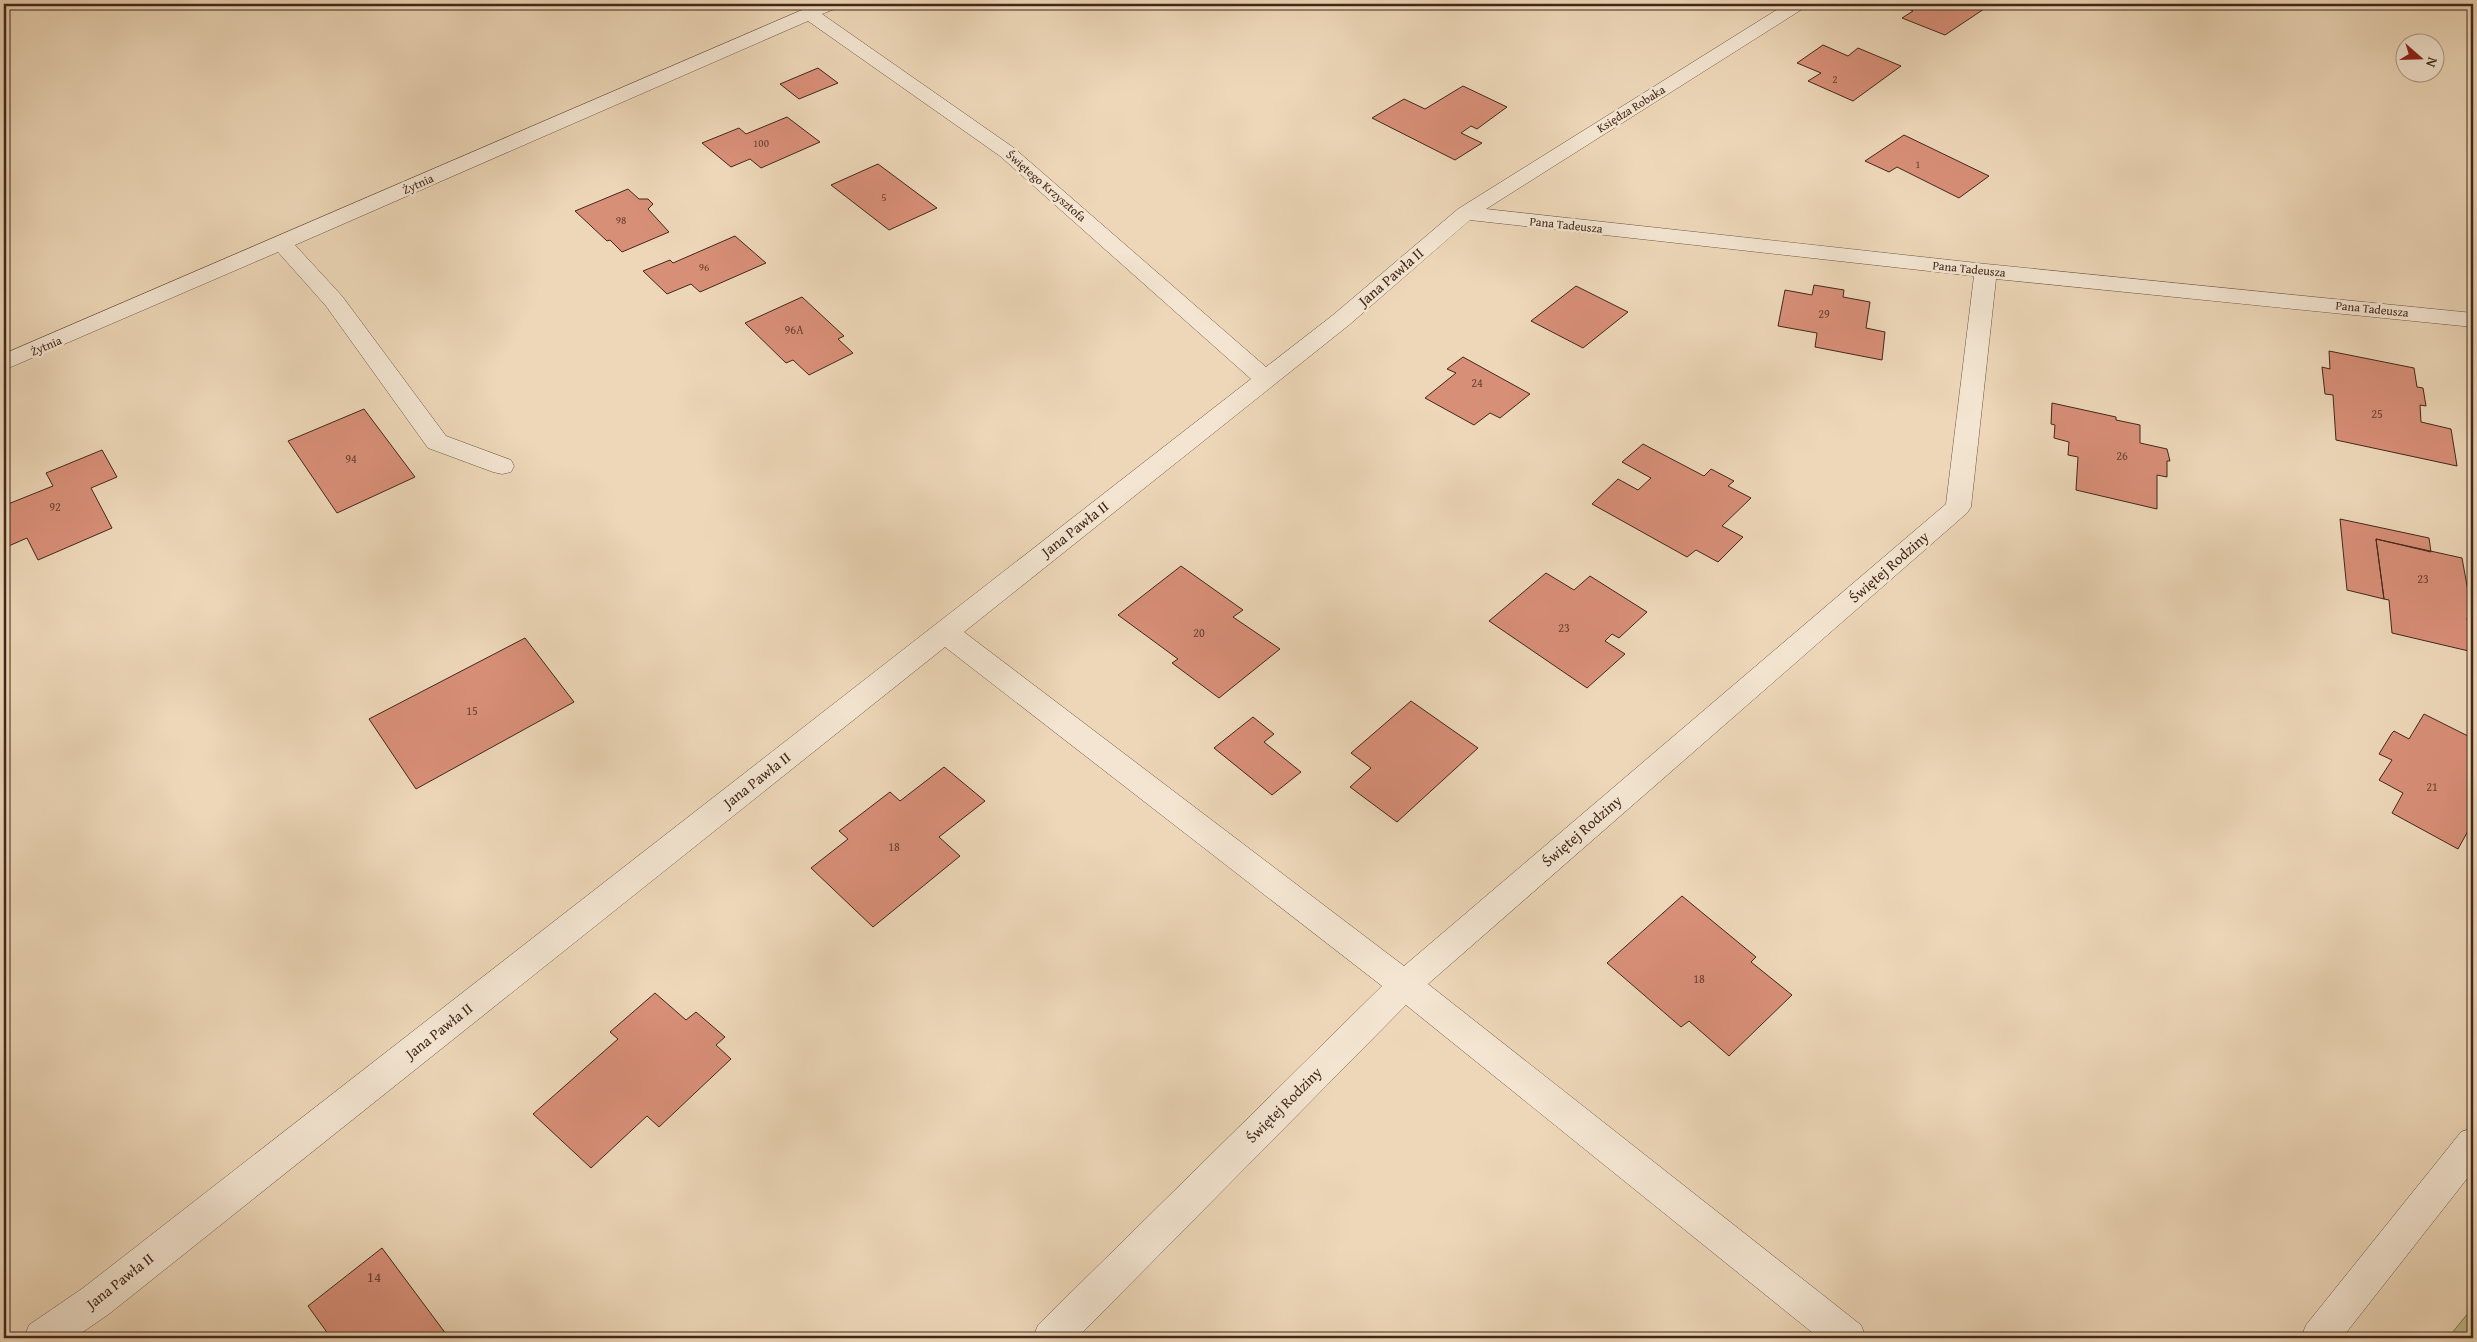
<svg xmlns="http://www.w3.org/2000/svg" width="2477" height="1342" viewBox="0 0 2477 1342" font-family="'Gentium Book Plus',serif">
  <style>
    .green { fill: #bfbc8a; stroke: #807252 }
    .building { fill: #d88f78; stroke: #422719 }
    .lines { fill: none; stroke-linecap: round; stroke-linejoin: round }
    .minor-casing { stroke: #6d5341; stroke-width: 1 }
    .minor { fill: #f3e5d1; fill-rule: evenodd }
    .labels { text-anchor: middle; stroke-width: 5; stroke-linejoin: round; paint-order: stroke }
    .far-number-label { font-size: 11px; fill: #684131 }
    .far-street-label { font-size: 12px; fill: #422719; stroke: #f3e5d1 }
    .number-label { font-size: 12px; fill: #684131 }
    .street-label { font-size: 15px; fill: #422719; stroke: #f3e5d1 }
    .near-number-label { font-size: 15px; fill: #684131 }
  </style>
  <rect width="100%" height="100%" fill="#edd7b8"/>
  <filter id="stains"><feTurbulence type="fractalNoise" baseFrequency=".004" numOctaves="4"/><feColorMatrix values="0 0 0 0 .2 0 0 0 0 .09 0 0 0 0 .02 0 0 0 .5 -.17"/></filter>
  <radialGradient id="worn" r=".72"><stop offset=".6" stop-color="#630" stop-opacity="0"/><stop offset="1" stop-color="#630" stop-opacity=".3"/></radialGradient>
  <path class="green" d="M2473 1307V1338H2448Z"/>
  <path class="building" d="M1897 4H1988L1990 5 1945 35 1902 18 1913 11Z
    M1823 45 1848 56 1858 48 1901 66 1853 101 1808 81 1821 73 1797 63Z
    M818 68 838 83 799 99 780 84Z
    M1463 86 1507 107 1477 129 1471 126 1461 133 1482 143 1455 160 1372 118 1404 99 1425 109Z
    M787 117 820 142 761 168 750 159 731 167 702 143 739 128 746 134Z
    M1904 135 1989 176 1959 198 1897 167 1889 172 1865 161Z
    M878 164 937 208 889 230 831 185Z
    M628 189 639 199H648L653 204 648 209 669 232 622 252 610 240 607 241 575 211Z
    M735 236 766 263 700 292 691 284 667 294 643 271 670 260 673 263Z
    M1814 285 1844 290 1843 297 1870 302 1866 328 1885 332 1882 360 1815 347 1817 333 1778 326 1785 290 1812 295Z
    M1576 286 1628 312 1583 348 1531 321Z
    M802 297 844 336 838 339 853 353 809 375 793 360 786 363 745 323Z
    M2329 351 2414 368 2417 387 2423 388 2426 406 2420 405 2421 422 2451 429 2457 466 2336 440 2333 395 2325 394 2322 367 2330 369Z
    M1463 357 1530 394 1500 418 1490 413 1474 425 1425 398 1456 373 1447 369Z
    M2052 403 2116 417V420L2140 425V443L2167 449 2170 461H2167V477L2157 475V509L2076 490 2078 457 2068 455 2069 442 2054 438 2055 425 2051 424Z
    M364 409 415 477 337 513 288 441Z
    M1643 444 1704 476 1711 469 1734 481 1728 486 1751 498 1722 526 1743 537 1718 562 1696 550 1687 557 1592 504 1618 479 1638 490 1651 478 1622 462Z
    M102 450 117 477 91 488 112 528 38 560 27 538 4 548V511L10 509 8 504 53 486 46 473Z
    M2340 519 2429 538 2431 552 2376 539 2384 599 2347 590Z
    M2376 539 2462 558 2473 619 2467 618 2473 652 2392 633 2389 600 2384 599Z
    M1181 566 1243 610 1233 617 1280 649 1219 698 1172 663 1178 659 1118 615Z
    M1546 573 1574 590 1590 576 1647 612 1619 638 1612 634 1605 641 1625 654 1587 688 1489 621Z
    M525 638 574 702 416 789 369 719Z
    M1411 701 1478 748 1397 822 1350 787 1371 768 1351 753Z
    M2424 714 2470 737 2473 732V822L2458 849 2392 813 2403 793 2379 780 2392 760 2379 754 2392 733 2394 731 2409 739Z
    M1253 717 1274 734 1264 742 1301 772 1272 795 1214 748Z
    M944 767 985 801 939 837 960 856 873 927 811 868 848 839 839 831 890 792 900 801Z
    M1682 896 1756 957 1751 962 1792 995 1729 1056 1689 1021 1681 1027 1607 963Z
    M655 993 686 1020 696 1012 725 1037 716 1045 731 1059 659 1127 647 1116 591 1168 533 1114 618 1039 610 1032Z
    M382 1248 449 1338H331L308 1306Z"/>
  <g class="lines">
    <defs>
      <path id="minor" d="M816 4H840L837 8 822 14 1014 148 1266 367 1333 315 1458 209 1786 4H1807L1804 8 1486 209 1986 264 2473 313V327L1996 279 1971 507 1967 513 1428 984 1861 1325 1866 1338H1819L1406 1005 1077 1338H1033L1038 1325 1382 986 945 647 109 1314 74 1338H24L29 1325 83 1288 1251 379 1000 156 808 21 295 245 342 296 446 436 511 460 514 466 511 472 502 474 493 472 428 448 326 306 278 252 4 370V354ZM1470 220 1974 276 1946 504 1404 966 964 632 1349 325Z
        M2473 1128V1171L2342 1338H2301L2306 1325 2461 1132Z"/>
    </defs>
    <use href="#minor" class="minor-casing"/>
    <use href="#minor" class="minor"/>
  </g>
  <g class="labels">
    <g class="far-number-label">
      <text x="1835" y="83">2</text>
      <text x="761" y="147">100</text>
      <text x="1918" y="168">1</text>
      <text x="884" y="201">5</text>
      <text x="621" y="224">98</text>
      <text x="704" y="271">96</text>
    </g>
    <g class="far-street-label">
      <text transform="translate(1631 109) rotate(-32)" y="4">Księdza Robaka</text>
      <text transform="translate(418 184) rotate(-24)" y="4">Żytnia</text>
      <text transform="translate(1046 186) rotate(41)" y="4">Świętego Krzysztofa</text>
      <text transform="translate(1566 225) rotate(6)" y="4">Pana Tadeusza</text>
      <text transform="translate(1969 269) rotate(6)" y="4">Pana Tadeusza</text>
      <text transform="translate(2372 309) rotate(6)" y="4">Pana Tadeusza</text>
      <text transform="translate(46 346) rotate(-23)" y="4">Żytnia</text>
    </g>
    <g class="number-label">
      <text x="1824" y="318">29</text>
      <text x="794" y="334">96A</text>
      <text x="1477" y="387">24</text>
      <text x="2377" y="418">25</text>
      <text x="2122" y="460">26</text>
      <text x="351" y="463">94</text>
      <text x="55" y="511">92</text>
      <text x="2423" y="583">23</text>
      <text x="1564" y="632">23</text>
      <text x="1199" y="637">20</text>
      <text x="472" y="715">15</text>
      <text x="2432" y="791">21</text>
      <text x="894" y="851">18</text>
      <text x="1699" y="983">18</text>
    </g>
    <g class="street-label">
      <text transform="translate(1391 277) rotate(-41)" y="5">Jana Pawła II</text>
      <text transform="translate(1075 529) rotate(-38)" y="5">Jana Pawła II</text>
      <text transform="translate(1889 567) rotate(-41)" y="5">Świętej Rodziny</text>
      <text transform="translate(757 780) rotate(-38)" y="5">Jana Pawła II</text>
      <text transform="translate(1582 831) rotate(-41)" y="5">Świętej Rodziny</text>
      <text transform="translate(439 1031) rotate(-38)" y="5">Jana Pawła II</text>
      <text transform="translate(1284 1105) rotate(-45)" y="5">Świętej Rodziny</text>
      <text transform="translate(120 1281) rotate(-38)" y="5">Jana Pawła II</text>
    </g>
    <g class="near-number-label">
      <text x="374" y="1282">14</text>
    </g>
  </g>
  <rect width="2477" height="1342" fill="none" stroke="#edd7b8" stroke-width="20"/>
  <rect x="5" y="5" width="2467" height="1332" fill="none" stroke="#422719" stroke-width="2.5"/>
  <rect x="10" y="10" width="2457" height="1322" fill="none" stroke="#422719"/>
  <g transform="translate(2420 58) rotate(110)"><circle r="24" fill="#f3e5d1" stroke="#ac9987"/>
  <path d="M0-4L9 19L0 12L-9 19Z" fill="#8f2418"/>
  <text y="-8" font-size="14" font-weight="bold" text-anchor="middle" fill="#422719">N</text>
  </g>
  <rect width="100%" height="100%" filter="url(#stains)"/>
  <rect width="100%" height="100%" fill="url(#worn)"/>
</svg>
